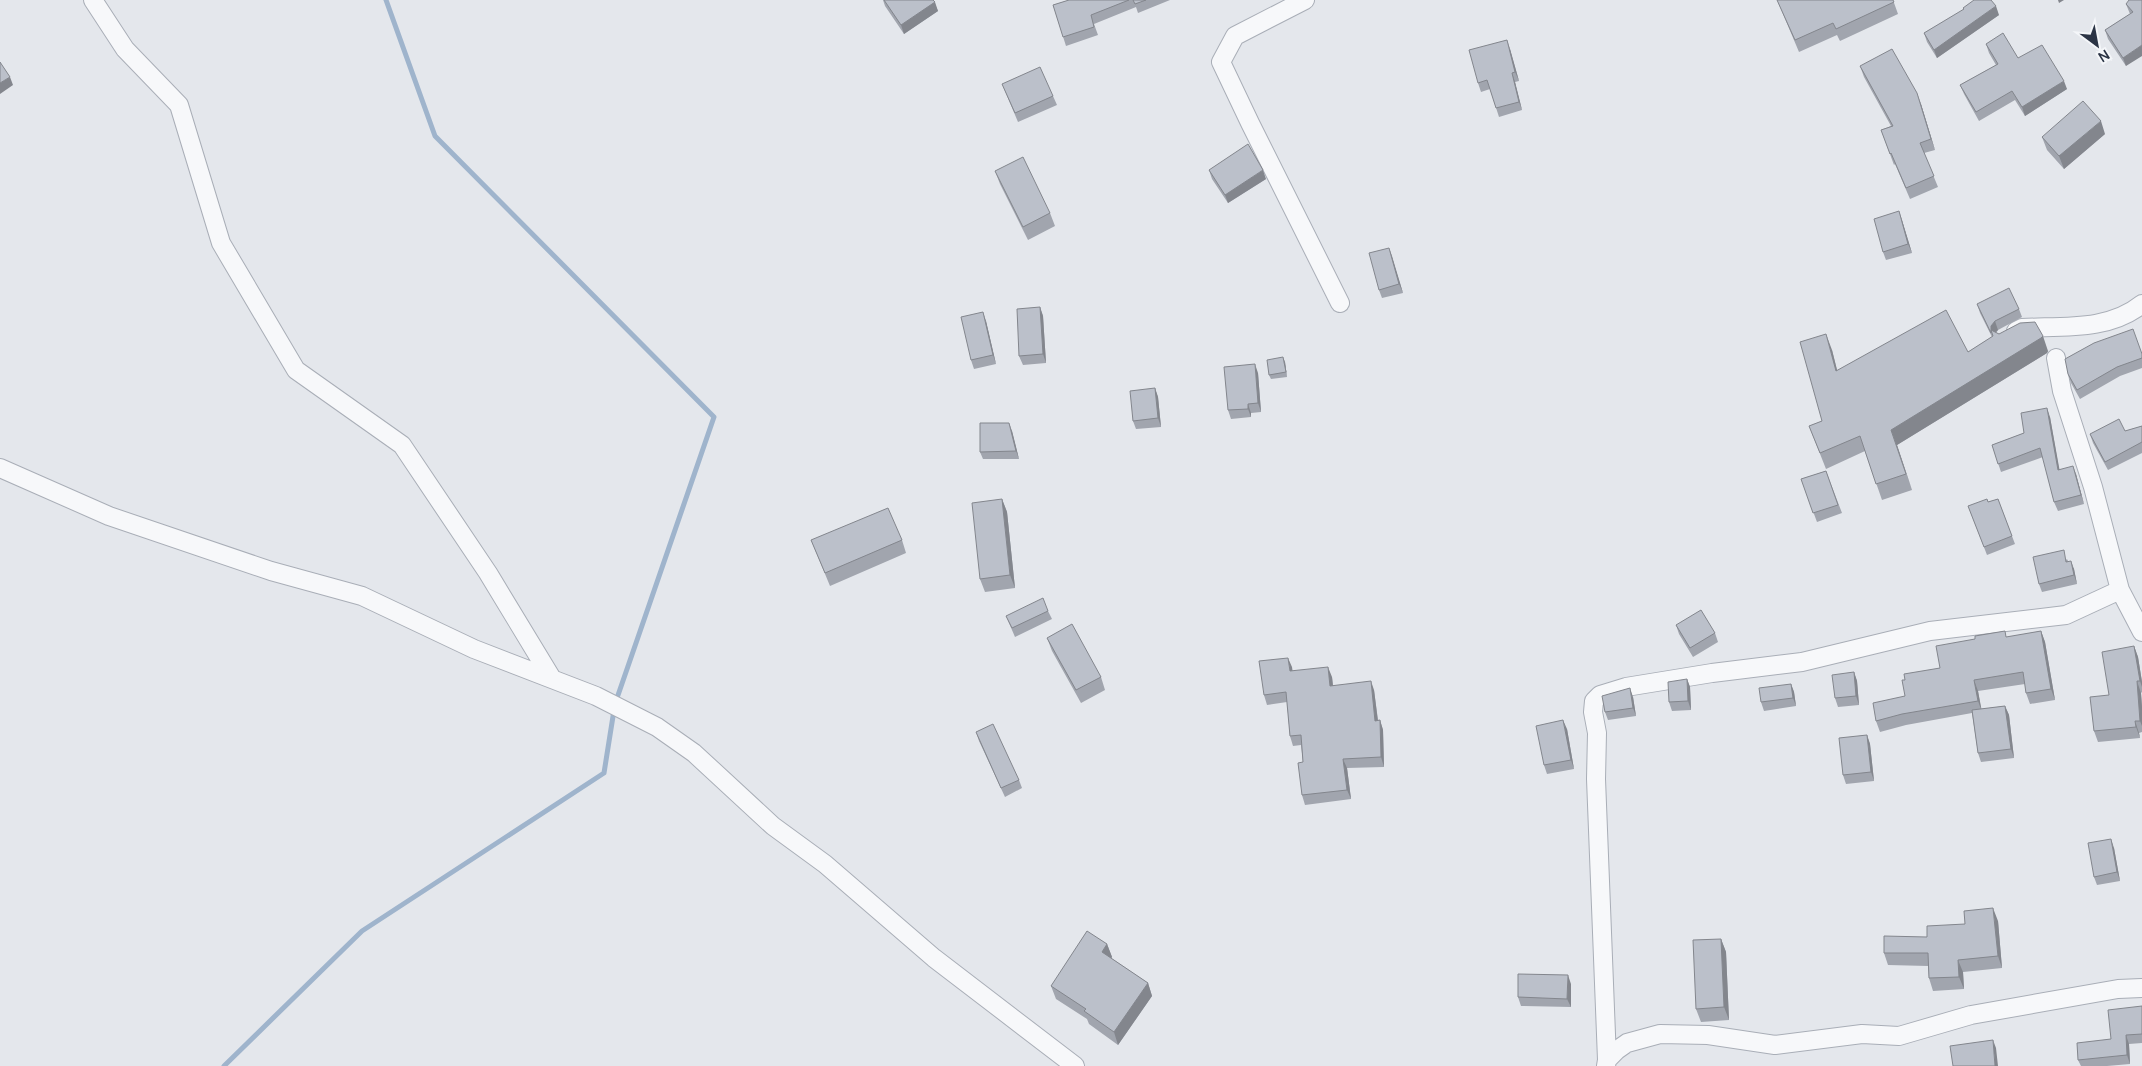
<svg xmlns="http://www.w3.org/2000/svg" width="2142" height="1066" viewBox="0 0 2142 1066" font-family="Manrope,sans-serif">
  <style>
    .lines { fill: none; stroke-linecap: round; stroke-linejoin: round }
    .stream { stroke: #9fb4cc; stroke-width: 5 }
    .minor-casing { stroke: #a9aeb7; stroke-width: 20 }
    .minor { stroke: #f7f8fa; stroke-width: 18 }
    .wall { fill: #a1a5ae }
    .shaded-wall { fill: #83868d }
    .building { fill: #bbc0ca; stroke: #83868d }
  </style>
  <rect width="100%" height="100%" fill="#e4e7ec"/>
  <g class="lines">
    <path class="stream" d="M386 0 435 136 714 417 616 701
      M224 1066 362 931 604 773 614 710"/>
    <defs>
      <path id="minor" d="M93 0 125 49 179 105 221 243 296 370 402 445 488 573 551 677
        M1305 0 1235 36 1221 62 1250 123 1340 303
        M2016 331 2022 328C2063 326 2109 331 2142 304
        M2056 358 2062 391 2093 487 2120 590 2142 632
        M0 468 109 516 271 571 362 596 474 649 596 696 657 727 694 753 773 826 825 864 934 958 1075 1066
        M1607 1060 1596 779 1597 733 1593 712 1594 701 1600 695 1626 687 1712 673 1802 662 1930 631 2066 615 2120 590
        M1606 1066 1607 1060 1617 1050 1627 1043 1660 1034 1708 1035 1775 1045 1862 1034 1899 1036 1971 1015 2118 989 2142 988"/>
    </defs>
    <use href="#minor" class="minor-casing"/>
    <use href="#minor" class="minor"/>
  </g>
  <path class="wall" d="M883 0H933L938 11 904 34 885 6Z
    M1069 0H1170L1138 13 1136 7 1094 24 1098 35 1066 46 1053 5Z
    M1777 0H1893L1898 14 1840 41 1837 35 1799 52Z
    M2142 0 2126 66 2108 39 2105 30 2130 14 2126 4Z
    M1963 8 1999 15 1937 58 1927 42 1924 33 1964 10Z
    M1986 44 2018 58 2067 89 2025 116 2015 100 1979 121 1964 94 1960 85 1996 65 1989 53Z
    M1510 49 1519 81 1515 82 1522 110 1499 117 1490 89 1481 92 1478 83Z
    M1860 66 1921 104 1935 150 1924 153 1938 187 1910 199 1895 164 1894 165 1881 130 1891 126 1864 77Z
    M1002 84 1053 96 1057 105 1018 122Z
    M2105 134 2064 169 2047 150 2042 137Z
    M1209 170 1266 179 1228 203 1212 179Z
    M995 171 1050 213 1055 226 1028 240 1000 184Z
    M1899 211 1912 253 1886 260 1883 252Z
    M1389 248 1403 293 1382 298 1379 290Z
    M1977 304 2019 309 2022 317 1998 330 1996 333 2048 351 2047 353 1897 445 1912 490 1882 500 1865 451 1826 469 1809 426 1822 421 1832 350 1837 370 1968 352 1992 337 1980 313Z
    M1040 307 1043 316 1046 363 1023 365 1019 356Z
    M986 321 996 364 974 369 971 360Z
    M2142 354V368L2120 376 2080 399 2071 383 2068 374Z
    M1285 362 1287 377 1271 379 1269 375Z
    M1258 373 1261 412 1251 413V417L1231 419 1228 410Z
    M1155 388 1158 397 1161 427 1136 429 1133 421Z
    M2050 417 2059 469 2076 474 2084 504 2058 511 2054 502 2043 457 2001 472 1992 445 2024 433Z
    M2142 426V453L2108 470 2093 443 2090 434 2125 431Z
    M1012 431 1019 459H983L980 452Z
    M1826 471 1842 513 1817 522 1801 479Z
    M1002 499 1007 512 1015 588 985 592 980 579Z
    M1998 499 2015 544 1987 555 1968 506 1988 502Z
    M811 540H902L906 553 830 586Z
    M2067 559 2068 561 2074 569 2077 584 2042 592 2039 584Z
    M1048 611 1052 619 1015 637 1006 616Z
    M1676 625 1715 633 1718 642 1693 657 1679 634Z
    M2041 631 2045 642 2055 700 2030 704 2026 693 2025 684 1978 691 1981 709 2005 706 2009 715 2014 758 1981 762 1978 753 1972 713 1906 725 1880 732 1876 721 1905 696V680L1940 668 2008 637Z
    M1047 638 1101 677 1105 690 1081 703 1052 651Z
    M2134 646 2138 657 2142 682V692L2141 693 2142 707V732L2139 733 2140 738 2098 742 2094 731 2109 695Z
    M1292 667V671L1332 677 1333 686 1374 690 1378 720H1380L1383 730 1384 767 1347 768 1351 799 1305 805 1302 795 1303 762 1301 745 1293 746 1290 736 1287 702 1267 705 1264 695Z
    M1854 672 1857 681 1859 705 1838 707 1835 698Z
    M1687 679 1690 687 1691 710 1672 711 1669 702Z
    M1791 684 1794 692 1796 706 1764 711 1761 702Z
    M1633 697 1636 716 1608 720 1605 712Z
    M1567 729 1574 769 1547 774 1544 765Z
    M976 732 1019 780 1022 788 1005 797 979 741Z
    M1867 735 1870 744 1874 781 1846 784 1843 775Z
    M2114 848 2120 881 2097 885 2094 877Z
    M1998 921 2002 968 1963 972 1964 989 1933 991 1929 978 1928 966 1888 965 1884 953 1965 924Z
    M1721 939 1726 952 1729 1020 1701 1022 1696 1009Z
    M1107 944 1112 957 1111 958 1148 983 1152 996 1118 1045 1089 1024 1087 1019 1056 999 1051 986Z
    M1571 984V1007L1521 1006 1518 997Z
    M2142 1006V1043L2129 1044 2130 1064 2107 1066H2081L2078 1060 2111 1039Z"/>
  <path class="shaded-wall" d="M2058 0H2064L2059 3Z
    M935 2 938 11 904 34 901 25Z
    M1996 6 1999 15 1937 58 1934 50Z
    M1507 40 1510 49 1519 81 1515 72Z
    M2142 45V56L2126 66 2123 58Z
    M1512 73 1515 82 1522 110 1519 102Z
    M10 77 13 85 0 94V83Z
    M2064 81 2067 89 2025 116 2022 107Z
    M1917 93 1921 104 1935 150 1931 139Z
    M2101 121 2105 134 2064 169 2059 156Z
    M1263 170 1266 179 1228 203 1225 195Z
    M1899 211 1902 220 1912 253 1908 244Z
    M1389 248 1392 256 1403 293 1399 284Z
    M1040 307 1043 316 1046 363 1043 354Z
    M983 312 986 321 996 364 993 355Z
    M1995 321 1998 330 1994 334 1991 331V326Z
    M1826 334 1832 350 1841 386 1836 371Z
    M2043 336 2048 351 2047 353 1897 445 1912 490 1891 430Z
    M1283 357 1285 362 1287 377Z
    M1255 364 1258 373 1261 412 1258 403Z
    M1155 388 1158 397 1161 427 1158 418Z
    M1248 404 1251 413V417L1248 409Z
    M2047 408 2050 417 2061 478 2058 470Z
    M1009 423 1012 431 1019 459 1016 451Z
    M2073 466 2076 474 2084 504 2081 495Z
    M1002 499 1007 512 1015 588 1010 575Z
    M2071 561 2074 569 2077 584 2074 575Z
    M2041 631 2045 642 2055 700 2051 689Z
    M2134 646 2138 657 2142 682V687L2140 681Z
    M1288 658 1292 667 1294 681 1290 671Z
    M1328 667 1332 677 1334 696 1330 686Z
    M1854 672 1857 681 1859 705 1856 696Z
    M1687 679 1690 687 1691 710 1688 701Z
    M1974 680 1978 691 1982 712 1978 701Z
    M1371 681 1374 690 1379 730 1375 721Z
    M2137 681 2141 693 2142 707V726L2140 721Z
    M1791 684 1794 692 1796 706 1793 698Z
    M1630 688 1633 697 1636 716 1633 708Z
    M2005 706 2009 715 2014 758 2011 749Z
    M1380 720 1383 730 1384 767 1381 757Z
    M1563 720 1567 729 1574 769 1571 760Z
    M2135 721 2139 733 2140 738 2136 727Z
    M1867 735 1870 744 1874 781 1871 772Z
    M1343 759 1347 768 1351 799 1347 790Z
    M2111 839 2114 848 2120 881 2117 872Z
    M1993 908 1998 921 2002 968 1998 956Z
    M1721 939 1726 952 1729 1020 1724 1007Z
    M1107 944 1112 957 1107 965 1102 952Z
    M1958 960 1963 972 1964 989 1959 977Z
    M1568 975 1571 984V1007L1567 999Z
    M1148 983 1152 996 1118 1045 1114 1032Z
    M2126 1035 2129 1044 2130 1064 2127 1055Z
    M1993 1040 1996 1048 1998 1066H1995Z"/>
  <path class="building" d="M884 0H933L935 2 901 25Z
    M1069 0H1129L1091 15 1094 27 1063 37 1053 5Z
    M1133 0H1146L1135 4Z
    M1777 0H1893L1894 2 1836 29 1833 23 1795 40Z
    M1974 0H1991L1996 6 1934 50 1924 33 1964 9 1963 8Z
    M2129 0H2142V45L2123 58 2105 30 2133 12 2126 4Z
    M2003 33 2018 58 2042 45 2064 81 2022 107 2012 91 1976 112 1960 85 1998 64 1986 44Z
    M1507 40 1515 72 1512 73 1519 102 1496 108 1487 80 1478 83 1469 50Z
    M1892 49 1917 93 1931 139 1920 143 1934 176 1906 188 1891 153 1890 154 1881 130 1893 126 1860 66Z
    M0 62 10 77 0 83Z
    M1040 67 1053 96 1015 113 1002 84Z
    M2083 101 2101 121 2059 156 2042 137Z
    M1248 144 1263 170 1225 195 1209 170Z
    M1023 157 1050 213 1023 227 995 171Z
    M1899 211 1908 244 1883 252 1874 219Z
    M1389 248 1399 284 1379 290 1369 253Z
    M2009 288 2019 309 1995 321 1991 326V333L1977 304Z
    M1040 307 1043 354 1019 356 1017 309Z
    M1946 310 1968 352 1993 336 1991 330 1999 334 2020 323 2035 322 2043 336 2041 338 1891 430 1906 474 1876 484 1860 436 1820 453 1809 426 1822 421 1800 342 1826 334 1836 371Z
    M983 312 993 355 971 360 961 317Z
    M2133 329 2142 354V358L2117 367 2077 390 2068 374 2065 359 2094 343Z
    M1283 357 1286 372 1269 375 1267 360Z
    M1255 364 1258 403 1248 404V409L1228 410 1224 367Z
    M1155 388 1158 418 1133 421 1130 391Z
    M2047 408 2058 470 2073 466 2081 495 2054 502 2040 448 1998 464 1992 445 2024 433 2021 413Z
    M2119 419 2125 431 2142 426V442L2105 462 2090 434Z
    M980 423H1009L1016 451 980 452Z
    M1826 471 1838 505 1813 513 1801 479Z
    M1002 499 1010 575 980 579 972 503Z
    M1987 499 1988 502 1998 499 2012 536 1984 547 1968 506Z
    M888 508 902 540 825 573 811 540Z
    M2064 550 2066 562 2071 561 2074 575 2039 584 2033 557Z
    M1043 598 1048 611 1012 628 1006 616Z
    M1701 610 1715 633 1690 648 1676 625Z
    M1072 624 1101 677 1076 690 1047 638Z
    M2005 631 2006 637 2041 631 2051 689 2026 693 2023 672 1974 680 1978 701 1902 714 1876 721 1873 703 1905 696 1902 680H1905L1904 674 1940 668 1936 646 1975 639V636Z
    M2134 646 2140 681H2137L2140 721H2135L2136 727 2094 731 2090 697 2109 695 2102 652Z
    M1288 658 1290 671 1328 667 1330 686 1371 681 1375 721 1380 720 1381 757 1343 759 1347 790 1302 795 1298 763 1303 762 1301 735 1290 736 1286 692 1264 695 1259 661Z
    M1854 672 1856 696 1835 698 1832 675Z
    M1687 679 1688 701 1669 702 1668 682Z
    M1791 684 1793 698 1761 702 1759 688Z
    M1630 688 1633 708 1605 712 1602 696Z
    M2005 706 2011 749 1978 753 1972 710Z
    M1563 720 1571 760 1544 765 1536 726Z
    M993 724 1019 780 1001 788 976 732Z
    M1867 735 1871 772 1843 775 1839 738Z
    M2111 839 2117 872 2094 877 2088 843Z
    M1993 908 1998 956 1958 960 1959 977 1929 978 1928 953H1884V936L1927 937V926L1965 924 1964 911Z
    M1087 931 1107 944 1102 952 1148 983 1114 1032 1084 1011 1086 1009 1051 986Z
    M1721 939 1724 1007 1696 1009 1693 940Z
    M1518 974 1568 975 1567 999 1518 997Z
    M2142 1006V1034L2126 1035 2127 1055 2078 1060 2077 1043 2111 1039 2108 1010Z
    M1993 1040 1995 1066H1953L1950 1046Z"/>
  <g transform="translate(2097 45) rotate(148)" stroke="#f4f6f9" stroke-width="4" paint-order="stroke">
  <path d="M0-4L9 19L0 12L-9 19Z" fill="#2b3445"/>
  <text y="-8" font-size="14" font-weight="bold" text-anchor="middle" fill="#2b3445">N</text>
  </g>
</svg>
